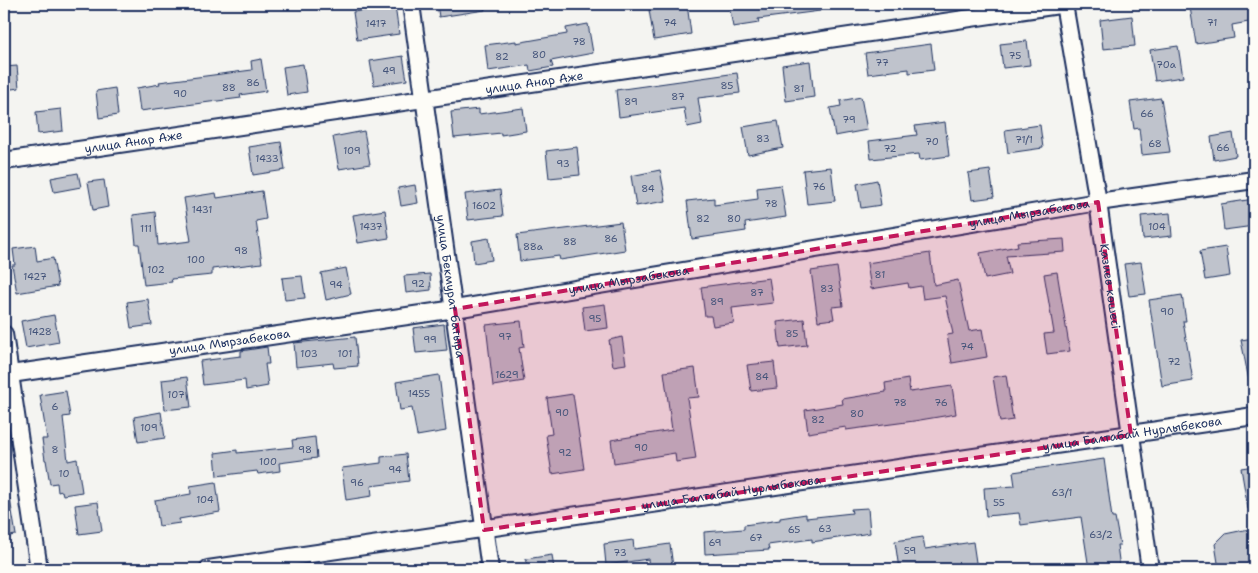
<svg xmlns="http://www.w3.org/2000/svg" width="1258" height="573" viewBox="0 0 1258 573" font-family="'Shantell Sans',sans-serif">
  <style>
    .building { fill: #bfc3cc; stroke: #1b2f5e }
    .lines { fill: none; stroke-linecap: round; stroke-linejoin: round }
    .minor-casing { stroke: #1b2f5e; stroke-width: 20 }
    .minor { stroke: #fdfcf7; stroke-width: 16 }
    .marked { fill: #c2185b; fill-opacity: 0.2; stroke: #c2185b; stroke-width: 4; stroke-dasharray: 10 6; stroke-linejoin: round }
    .labels { text-anchor: middle; stroke-width: 4.5; stroke-linejoin: round; paint-order: stroke }
    .number-label { font-size: 10px; fill: #44547a }
    .street-label { font-size: 12px; fill: #1b2f5e; stroke: #fdfcf7 }
  </style>
  <rect width="100%" height="100%" fill="#f4f4f1"/>
  <filter id="ink" filterUnits="userSpaceOnUse"><feTurbulence type="fractalNoise" baseFrequency=".02" numOctaves="2"/><feDisplacementMap in="SourceGraphic" scale="10" xChannelSelector="R" yChannelSelector="G"/><feConvolveMatrix kernelMatrix="1 2 1 2 8 2 1 2 1" color-interpolation-filters="sRGB"/></filter>
  <g filter="url(#ink)">
    <path class="building" d="M437 4H484L485 10 439 17Z
      M687 4 691 34 654 40 649 10Z
      M729 4H819L820 11 758 19 759 23 733 27Z
      M1211 4H1254V21L1232 25 1234 38 1196 44 1190 7Z
      M395 6 399 34 357 40 353 12Z
      M1132 16 1135 46 1103 49 1100 20Z
      M588 24 593 53 551 61 553 67 530 71 529 65 488 71 485 45 516 41V43L567 34 566 28Z
      M1027 41 1030 65 1003 68 1000 44Z
      M931 44 934 70 909 73V69L868 74 865 53Z
      M1178 46 1183 77 1155 81 1150 50Z
      M403 56 407 80 374 85 370 61Z
      M261 59 266 91 240 95 241 98 140 111 137 88 160 84 159 82 252 70 251 61Z
      M810 61 814 97 786 101 782 65Z
      M303 64 307 92 287 95 283 67Z
      M17 66 19 88 4 90V67Z
      M737 73 740 93 698 98 702 124 687 127 684 108 619 117 616 90Z
      M115 88 118 115 99 118 96 91Z
      M861 97 867 130 835 136 830 108 841 106 840 101Z
      M1161 98 1170 152 1142 155 1139 128 1134 129 1130 102Z
      M523 108 526 131 501 135V133L454 138 451 112 479 109V114Z
      M61 109 63 131 38 134 36 112Z
      M778 121 783 148 748 155 743 127Z
      M945 122 949 156 920 160 919 154 871 159 869 141 917 135 915 126Z
      M1040 125 1043 148 1008 153 1005 130Z
      M364 131 370 164 339 169 333 137Z
      M1233 133 1236 156 1214 160 1211 137Z
      M281 142 285 170 253 175 249 147Z
      M577 147 580 175 549 178 546 151Z
      M831 167 835 201 807 204 803 170Z
      M660 170 666 201 636 206 631 176Z
      M990 170 994 197 972 200 968 173Z
      M78 173 81 187 54 192 51 178Z
      M104 180 108 207 93 210 88 182Z
      M877 180 881 205 861 208 857 184Z
      M415 185 418 203 401 206 398 188Z
      M781 185 786 217 745 223 746 231 692 239 687 201 714 198V205L758 199 757 188Z
      M500 190 503 216 468 220 465 194Z
      M262 191 266 219 256 221 262 263 212 269V275L171 279 172 282 144 285 139 244H136L133 215 155 212 158 245 191 241 184 198 216 193 217 198Z
      M1254 199V226L1224 230 1221 204Z
      M385 210 389 238 358 243 353 215Z
      M1170 213 1172 236 1143 239 1141 216Z
      M621 222 625 250 560 260 559 256 520 261 517 235Z
      M489 238 492 260 474 263 472 241Z
      M1064 239 1065 252 1006 256 1010 274 985 279 980 253 1018 246 1017 242Z
      M35 246 37 261 53 258 58 286 17 293 12 265H15L13 249Z
      M1226 247 1230 276 1205 280 1200 251Z
      M930 253 934 285 958 280 969 331 982 329 987 357 952 363 947 335 953 334 945 296 923 299 921 286 909 288 908 283 871 289 867 263Z
      M1141 262 1146 294 1129 296 1124 264Z
      M837 267 843 306 832 307 834 319 818 321 811 271Z
      M346 268 351 294 326 300 321 273Z
      M1057 272 1070 351 1047 354 1044 334 1054 333 1044 274Z
      M430 274 431 290 406 293 404 276Z
      M302 276 305 298 285 300 282 278Z
      M769 278 773 303 732 308 734 323 713 326 711 316H705L701 287Z
      M1182 295 1186 321H1183L1193 381 1162 386 1149 300Z
      M148 299 152 325 131 328 127 302Z
      M605 304 608 328 585 331 582 307Z
      M54 315 59 342 26 348 21 321Z
      M804 319 807 345 780 348 777 322Z
      M521 321 524 347 519 348 524 381 493 386 486 325Z
      M444 324 447 350 416 353 413 328Z
      M355 337 358 366 334 368 333 363 296 367 294 343Z
      M622 337 626 364 613 366 609 340Z
      M1254 338V380L1249 381 1241 340Z
      M267 347 269 364H265L268 386 246 390 245 380 203 385 200 361 241 356V351Z
      M774 362 777 388 751 391 747 365Z
      M695 368 699 397 687 398 696 459 676 462 675 453 614 463 611 440 672 430 664 372Z
      M439 375 446 431 417 436 412 408 400 410 396 382Z
      M1006 375 1013 420 1000 422 993 377Z
      M187 377 191 407 165 410 162 380Z
      M908 379 910 392 952 386 956 414 914 421 846 430V427L808 433 805 410 843 404 842 399 886 392 885 383Z
      M66 391 70 416 63 417 68 461 77 459 82 492 63 495 62 491 58 492 57 483 50 484 46 460H45L42 439H47L40 395Z
      M573 394 584 469 552 474 546 435 552 434 547 398Z
      M161 412 165 438 138 442 134 417Z
      M315 437 317 458 279 463 280 471 258 474 257 471 217 476 215 453 237 450V453L293 447 292 440Z
      M406 454 409 481 371 486 372 496 346 500 342 468 381 463V457Z
      M1104 459 1112 518H1115L1120 545H1117L1120 568 1089 569 1081 517 1021 525 1019 513 986 516 984 488 1015 486 1013 472Z
      M1254 466V508L1248 509 1241 468Z
      M216 482 220 512 179 519 180 523 159 526 155 500 191 494 190 486Z
      M10 499 16 535 4 537V500Z
      M98 502 102 531 79 534 75 505Z
      M868 508 870 533 812 542V539L768 545 769 550 705 554 704 532 744 529V525L780 520V518L806 514V518L852 513 851 509Z
      M1254 528V569H1219L1215 544 1225 534Z
      M923 537 925 549 973 542 977 569H899L895 541Z
      M633 540 634 549 670 544 673 567 649 569 648 559 606 565 604 544Z
      M552 555 554 569H527L526 559Z"/>
    <g class="lines">
      <defs>
        <g id="minor">
          <path id="s1" d="M411 4 490 569"/>
          <path id="s2" d="M1064 4 1098 202 1150 569"/>
          <path id="s3" d="M4 161 1066 4"/>
          <path d="M4 334 39 569"/>
          <path id="s4" d="M4 375 455 309 1098 202 1254 180"/>
          <path id="s5" d="M208 569 1254 416"/>
        </g>
      </defs>
      <use href="#minor" class="minor-casing"/>
      <use href="#minor" class="minor"/>
    </g>
  </g>
  <path class="marked" d="M1098 202 1131 435 484 530 455 309Z"/>
  <g class="labels">
    <g class="number-label">
      <text x="670" y="26">74</text>
      <text x="1212" y="26">71</text>
      <text x="376" y="27">1417</text>
      <text x="579" y="45">78</text>
      <text x="539" y="58">80</text>
      <text x="1015" y="59">75</text>
      <text x="502" y="60">82</text>
      <text x="882" y="66">77</text>
      <text x="1166" y="68">70а</text>
      <text x="389" y="74">49</text>
      <text x="253" y="86">86</text>
      <text x="727" y="89">85</text>
      <text x="229" y="91">88</text>
      <text x="799" y="92">81</text>
      <text x="180" y="97">90</text>
      <text x="678" y="100">87</text>
      <text x="631" y="105">89</text>
      <text x="1147" y="117">66</text>
      <text x="849" y="123">79</text>
      <text x="763" y="142">83</text>
      <text x="1024" y="143">71/1</text>
      <text x="932" y="145">70</text>
      <text x="1155" y="147">68</text>
      <text x="1223" y="151">66</text>
      <text x="890" y="152">72</text>
      <text x="352" y="154">109</text>
      <text x="267" y="162">1433</text>
      <text x="563" y="167">93</text>
      <text x="819" y="190">76</text>
      <text x="648" y="192">84</text>
      <text x="771" y="207">78</text>
      <text x="484" y="209">1602</text>
      <text x="202" y="213">1431</text>
      <text x="703" y="222">82</text>
      <text x="734" y="222">80</text>
      <text x="371" y="230">1437</text>
      <text x="1157" y="230">104</text>
      <text x="146" y="232">111</text>
      <text x="611" y="242">86</text>
      <text x="570" y="245">88</text>
      <text x="533" y="250">88а</text>
      <text x="241" y="254">98</text>
      <text x="196" y="263">100</text>
      <text x="156" y="273">102</text>
      <text x="880" y="278">81</text>
      <text x="35" y="280">1427</text>
      <text x="418" y="287">92</text>
      <text x="336" y="288">94</text>
      <text x="827" y="292">83</text>
      <text x="757" y="296">87</text>
      <text x="717" y="305">89</text>
      <text x="1167" y="315">90</text>
      <text x="595" y="322">95</text>
      <text x="40" y="335">1428</text>
      <text x="792" y="337">85</text>
      <text x="505" y="340">97</text>
      <text x="430" y="343">99</text>
      <text x="967" y="350">74</text>
      <text x="309" y="357">103</text>
      <text x="345" y="357">101</text>
      <text x="1174" y="365">72</text>
      <text x="507" y="378">1629</text>
      <text x="762" y="380">84</text>
      <text x="419" y="397">1455</text>
      <text x="176" y="398">107</text>
      <text x="900" y="406">78</text>
      <text x="941" y="406">76</text>
      <text x="55" y="410">6</text>
      <text x="562" y="416">90</text>
      <text x="857" y="417">80</text>
      <text x="818" y="423">82</text>
      <text x="149" y="431">109</text>
      <text x="641" y="451">90</text>
      <text x="55" y="453">8</text>
      <text x="305" y="453">98</text>
      <text x="565" y="456">92</text>
      <text x="268" y="465">100</text>
      <text x="395" y="473">94</text>
      <text x="64" y="477">10</text>
      <text x="357" y="486">96</text>
      <text x="1062" y="496">63/1</text>
      <text x="205" y="503">104</text>
      <text x="999" y="506">55</text>
      <text x="825" y="532">63</text>
      <text x="794" y="533">65</text>
      <text x="1101" y="538">63/2</text>
      <text x="756" y="541">67</text>
      <text x="715" y="546">69</text>
      <text x="910" y="554">59</text>
      <text x="620" y="556">73</text>
    </g>
    <g class="street-label">
      <text dy="4" stroke="none"><textPath href="#s3" startOffset="536">улица Анар Аже</textPath></text>
      <text dy="4" stroke="none"><textPath href="#s3" startOffset="131">улица Анар Аже</textPath></text>
      <text dy="4" stroke="none"><textPath href="#s4" startOffset="1038">улица Мырзабекова</textPath></text>
      <text dy="4" stroke="none"><textPath href="#s4" startOffset="632">улица Мырзабекова</textPath></text>
      <text dy="4" stroke="none"><textPath href="#s1" startOffset="285">улица Бекмурат батыра</textPath></text>
      <text dy="4" stroke="none"><textPath href="#s2" startOffset="286">Қазиев көшесі</textPath></text>
      <text dy="4" stroke="none"><textPath href="#s4" startOffset="228">улица Мырзабекова</textPath></text>
      <text dy="4" stroke="none"><textPath href="#s5" startOffset="934">улица Балтабай Нурлыбекова</textPath></text>
      <text dy="4" stroke="none"><textPath href="#s5" startOffset="529">улица Балтабай Нурлыбекова</textPath></text>
    </g>
  </g>
  <rect width="1258" height="573" fill="none" stroke="#fdfcf7" stroke-width="20"/>
  <rect x="10" y="10" width="1238" height="553" fill="none" stroke="#1b2f5e" stroke-width="2" filter="url(#ink)"/>
</svg>
